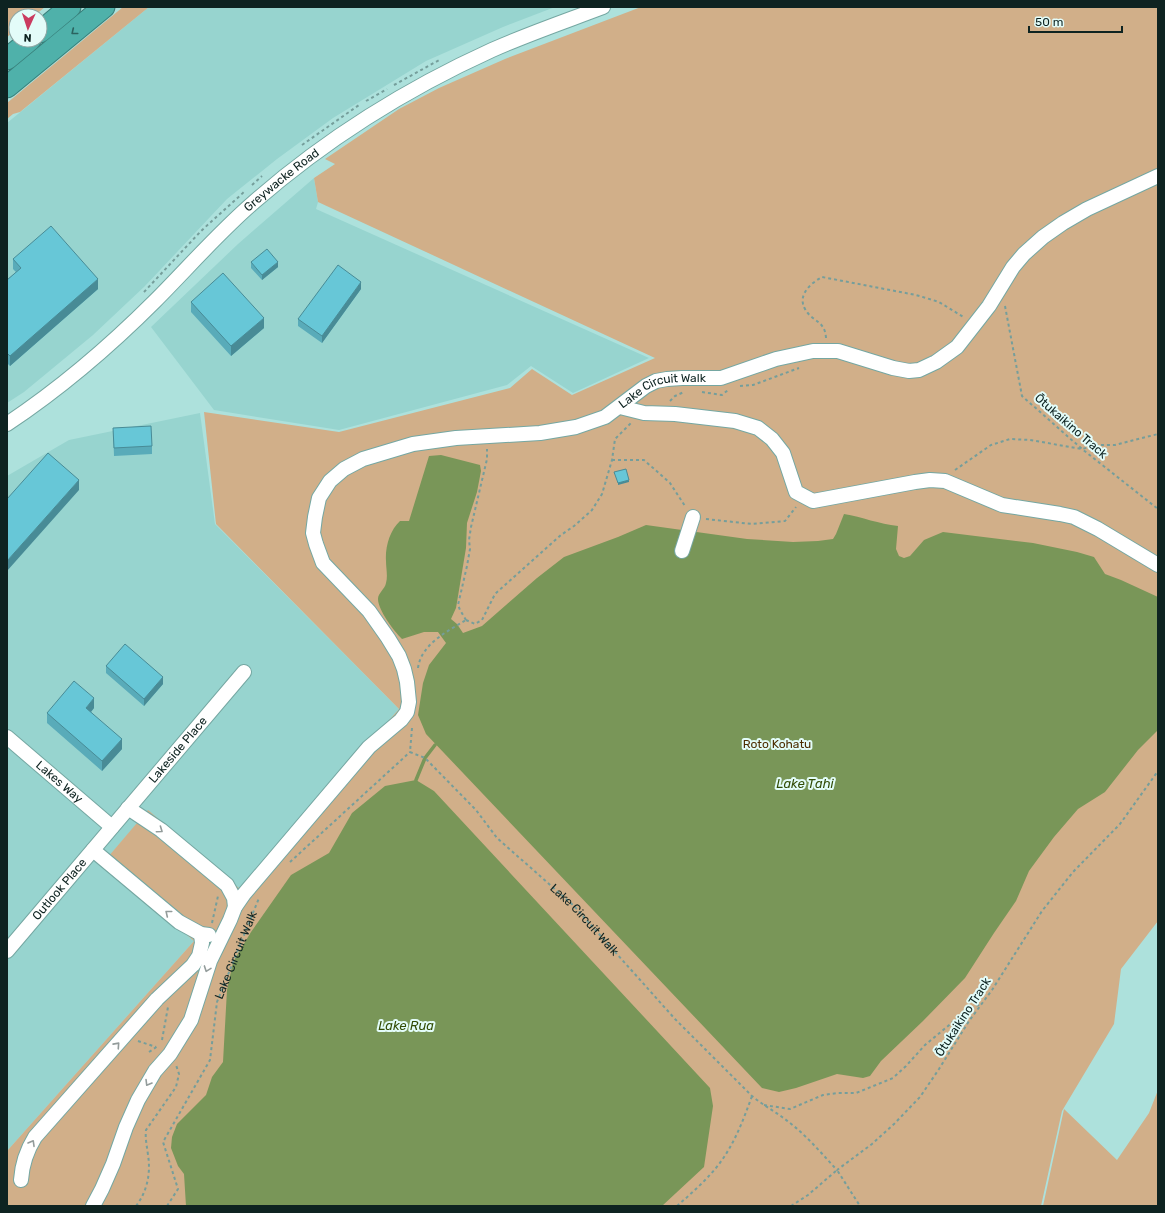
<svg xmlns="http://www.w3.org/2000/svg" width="1165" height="1213" viewBox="0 0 1165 1213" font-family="Rubik,sans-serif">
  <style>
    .built { fill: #97d4cf }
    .green { fill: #d1af89 }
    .water { fill: #799658 }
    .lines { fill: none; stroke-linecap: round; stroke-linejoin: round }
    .stream { stroke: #799658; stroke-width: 3.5 }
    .minor-casing { stroke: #75a7a2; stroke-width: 16 }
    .highway-casing { stroke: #387f7a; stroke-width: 23 }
    .path { stroke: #759e9b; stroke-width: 2; stroke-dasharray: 3 3; stroke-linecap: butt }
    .minor { stroke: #fff; stroke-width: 14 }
    .highway { stroke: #4fb1aa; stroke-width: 21 }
    .wall { fill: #59abb9 }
    .shaded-wall { fill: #488b96 }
    .building { fill: #67c7d7; stroke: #488b96 }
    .oneway { stroke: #2b635f }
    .oneway2 { stroke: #939c9b }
    .labels { text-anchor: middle; stroke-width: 4; stroke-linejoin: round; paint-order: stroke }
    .street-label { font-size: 12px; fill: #0e2321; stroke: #e3fcf9 }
    .park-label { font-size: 12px; fill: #4d2d00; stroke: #e3fcf9 }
    .water-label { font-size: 13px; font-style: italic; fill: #324c05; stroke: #e3fcf9 }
  </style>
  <rect width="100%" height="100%" fill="#ade1dc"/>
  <path class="built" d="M149 7H555L503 27 426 61 333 118 277 159 227 199 145 286 93 335 24 392 7 403V123Z
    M314 178 318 202 316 209 649 358 573 393 531 366 507 385 339 430 214 410 151 327 238 244Z
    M200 413 215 524 399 709 239 889 148 811 102 864 194 941 7 1151V476L69 440Z"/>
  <path class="green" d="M9 7H45L34 16H16V30L7 37V8Z
    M123 7H149L20 112 13 114 7 119V103Z
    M641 7H1158V921L1121 969 1114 1024 1062 1111 1041 1206H7V1151L194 941 102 864 148 810 240 889 399 709 216 524 204 412 339 432 510 388 532 369 572 395 655 358 318 202 314 178 335 164 325 159 399 109 439 88 505 59Z
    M1158 1090V1206H1043L1064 1109 1117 1160 1149 1113Z"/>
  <path class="water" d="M441 455 480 465 481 471 477 492 467 523 466 548 456 608 451 619 457 624 463 633 482 626 537 578 564 557 618 537 646 525 747 539 793 542 818 541 833 539 836 534 844 514C862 517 879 524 898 526L896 549 899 556 904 558 910 556 924 540 943 532 1033 543 1077 552 1094 557 1105 574 1121 580 1158 597V730L1138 750 1105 792 1078 809 1054 837 1029 871 1016 901 994 933 965 978 923 1021 881 1061 870 1076 863 1078 837 1074 796 1088 779 1092 762 1088 426 734 418 715 423 683 429 665 446 643 438 632H424L402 639C394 631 378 610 378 599 378 593 385 589 386 583 388 576 386 568 386 561 385 547 390 530 400 521H409L429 456Z
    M416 780 434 791 710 1088 713 1106 704 1167 662 1206H186L184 1174 178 1166 171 1148 172 1137 177 1124 206 1095 212 1077 223 1062 227 990 233 962 251 932 291 875 329 853 352 813 385 786Z"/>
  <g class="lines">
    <path class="stream" d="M416 780 425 758 435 745"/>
    <defs>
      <g id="minor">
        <path d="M620 407 644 413 675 414 735 421 758 428 772 439 783 453 796 492 813 501 915 482 930 480 945 481 1002 505 1060 514 1074 517 1098 529 1158 565"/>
        <path id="s3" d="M7 424C61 388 109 347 155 301 188 268 218 233 254 202 325 140 406 89 492 50 528 34 566 21 603 7"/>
        <path d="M682 551 693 517"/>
        <path id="s4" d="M7 737 112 827"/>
        <path d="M128 808 161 830 227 885 234 898 235 907"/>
        <path d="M93 850 179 922 201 934 209 935"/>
        <path id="s5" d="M7 951 244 672"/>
        <path d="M21 1180C22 1164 27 1150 35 1137L157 999 193 965 199 956 202 943 201 934"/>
        <path id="s6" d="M93 1206 102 1189 113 1164 126 1127 138 1100 155 1071 170 1054 191 1020 210 961 230 920 235 907 244 894 369 747 401 720 407 712 409 702 407 682 404 669 399 656 388 638 369 611 323 563 316 544 313 533 315 517 319 498 330 481 344 469 363 459 413 444 456 438 540 433 576 427 605 417 646 386 656 381 667 379 682 378H721L776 359 813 351H838L893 368 909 371 919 370 936 362 957 347 989 306 1013 267 1024 254 1043 237 1063 223 1087 209 1158 176"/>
      </g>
      <path id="highway" d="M40 32 70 7
        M7 59 30 40
        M7 87 104 7"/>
    </defs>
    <use href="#minor" class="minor-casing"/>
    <use href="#highway" class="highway-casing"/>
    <g class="path">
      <path d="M394 85 441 59"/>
      <path d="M366 101 387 89"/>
      <path d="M302 145 359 105"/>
      <path d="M252 185 262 176"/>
      <path d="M144 292 201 231 244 192"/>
      <path d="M1005 306 1022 396 1082 449 1158 509"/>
      <path d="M826 338C825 320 812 322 805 309 797 295 811 283 822 277L916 295 939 302 965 318"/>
      <path d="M740 386 753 385 799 368"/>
      <path d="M702 392 722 395 728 390"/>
      <path d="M670 401 675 396 684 392"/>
      <path d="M612 460H644L670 483 685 506"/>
      <path d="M955 470 991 445 1010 439 1030 440 1082 449 1097 445H1115L1158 434"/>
      <path d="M706 519 752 524 785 521 796 507"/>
      <path d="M466 620 475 624 482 620 495 594 561 535 574 526 592 510 602 494 612 460 615 439 631 423"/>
      <path d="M466 620 460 610 458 605 467 566 470 549 469 540 471 527 487 459V449"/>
      <path d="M418 668C421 644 448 631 466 620"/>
      <path id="s1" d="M412 728 410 752 425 758 476 810 497 838 574 906 675 1019 752 1096C764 1106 778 1113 790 1123 808 1137 822 1154 837 1170L872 1144 894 1124 920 1097 939 1069 969 1021 992 990 1042 911 1073 872 1120 824 1158 771"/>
      <path d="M290 862 410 752"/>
      <path d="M212 923 218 896"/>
      <path d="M162 1040 168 1007"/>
      <path d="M138 1041 156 1047"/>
      <path d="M149 1052 158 1046"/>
      <path d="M764 1105 790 1109 823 1095 838 1093H856L893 1078 906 1066 925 1045 965 1012 980 1004"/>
      <path d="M136 1206C147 1192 151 1173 148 1155 147 1146 145 1139 146 1130L176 1087 179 1074 176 1065"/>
      <path id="s2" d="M167 1206 178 1189 163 1142 210 1060 217 1002 259 898"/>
      <path d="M677 1206C693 1192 710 1177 722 1160 736 1140 744 1118 752 1096"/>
      <path d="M791 1206 808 1195 837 1170 860 1206"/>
    </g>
    <use href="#minor" class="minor"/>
    <use href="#highway" class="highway"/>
  </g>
  <path class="wall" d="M13 259 98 289 10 366 7 363V280L16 272 13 269Z
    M251 262 278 267 262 280 251 268Z
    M361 289 322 343 298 326V319Z
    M191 302 264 328 231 356 191 312Z
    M113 428 152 446V454L114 456Z
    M106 666 163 684 144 706 106 673Z
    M94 708 91 712 122 749 102 771 47 723V713Z"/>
  <path class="shaded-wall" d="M278 262V267L262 280V275Z
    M98 279V289L10 366V356Z
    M361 282V289L322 343V336Z
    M264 318V328L231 356V346Z
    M79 480V490L7 571V561Z
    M629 480V482L618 485V483Z
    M163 677V684L144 706V699Z
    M94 698V708L86 718V708Z
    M122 739V749L102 771V761Z"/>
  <path class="building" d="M51 226 98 279 10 356 7 353V280L21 268 13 259Z
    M267 249 278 262 262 275 251 262Z
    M338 265 361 282 322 336 298 319Z
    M223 273 264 318 231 346 191 302Z
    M151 426 152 446 114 448 113 428Z
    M48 453 79 480 7 561V499Z
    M626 469 629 480 618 483 614 472Z
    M125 644 163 677 144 699 106 666Z
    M74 681 94 698 86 708 122 739 102 761 47 713Z"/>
  <defs><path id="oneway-chevron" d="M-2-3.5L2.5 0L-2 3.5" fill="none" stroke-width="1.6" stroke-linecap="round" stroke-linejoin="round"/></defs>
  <use class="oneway" href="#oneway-chevron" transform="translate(74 32) rotate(141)"/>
  <g class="oneway2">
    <use href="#oneway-chevron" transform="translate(160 830) rotate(35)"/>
    <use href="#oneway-chevron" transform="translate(168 913) rotate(-141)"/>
    <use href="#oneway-chevron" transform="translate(207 969) rotate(110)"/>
    <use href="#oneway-chevron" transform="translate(117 1045) rotate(-48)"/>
    <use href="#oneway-chevron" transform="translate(148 1083) rotate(121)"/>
    <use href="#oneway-chevron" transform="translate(32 1143) rotate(-60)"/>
  </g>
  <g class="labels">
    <g class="street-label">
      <text dy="4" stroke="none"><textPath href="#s3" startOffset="368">Greywacke Road</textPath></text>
      <text dy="4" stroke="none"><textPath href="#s6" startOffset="1212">Lake Circuit Walk</textPath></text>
      <text transform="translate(1071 426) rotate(41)" y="4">Ōtukaikino Track</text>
      <text dy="4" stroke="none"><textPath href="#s5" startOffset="264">Lakeside Place</textPath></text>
      <text dy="4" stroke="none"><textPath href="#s4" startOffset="69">Lakes Way</textPath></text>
      <text dy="4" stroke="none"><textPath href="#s5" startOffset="81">Outlook Place</textPath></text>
      <text dy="4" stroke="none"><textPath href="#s1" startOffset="268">Lake Circuit Walk</textPath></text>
      <text dy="4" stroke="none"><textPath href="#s2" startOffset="273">Lake Circuit Walk</textPath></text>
      <text transform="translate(963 1017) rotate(-57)" y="4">Ōtukaikino Track</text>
    </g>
    <g class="park-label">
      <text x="777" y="748">Roto Kohatu</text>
    </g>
    <g class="water-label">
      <text x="805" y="788">Lake Tahi</text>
      <text x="406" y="1030">Lake Rua</text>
    </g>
  </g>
  <rect width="1165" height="1213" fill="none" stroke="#0e2321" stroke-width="16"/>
  <g transform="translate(28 28) rotate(183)"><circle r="19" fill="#e3fcf9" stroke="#8ea5a3"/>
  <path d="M0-3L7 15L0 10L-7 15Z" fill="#ca3b60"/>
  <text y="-6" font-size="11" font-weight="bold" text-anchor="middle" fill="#0e2321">N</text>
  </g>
  <path d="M1029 26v6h93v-6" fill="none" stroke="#0e2321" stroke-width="2"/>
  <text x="1035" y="26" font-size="12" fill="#0e2321" stroke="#e3fcf9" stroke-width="3" paint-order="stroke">50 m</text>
</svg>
